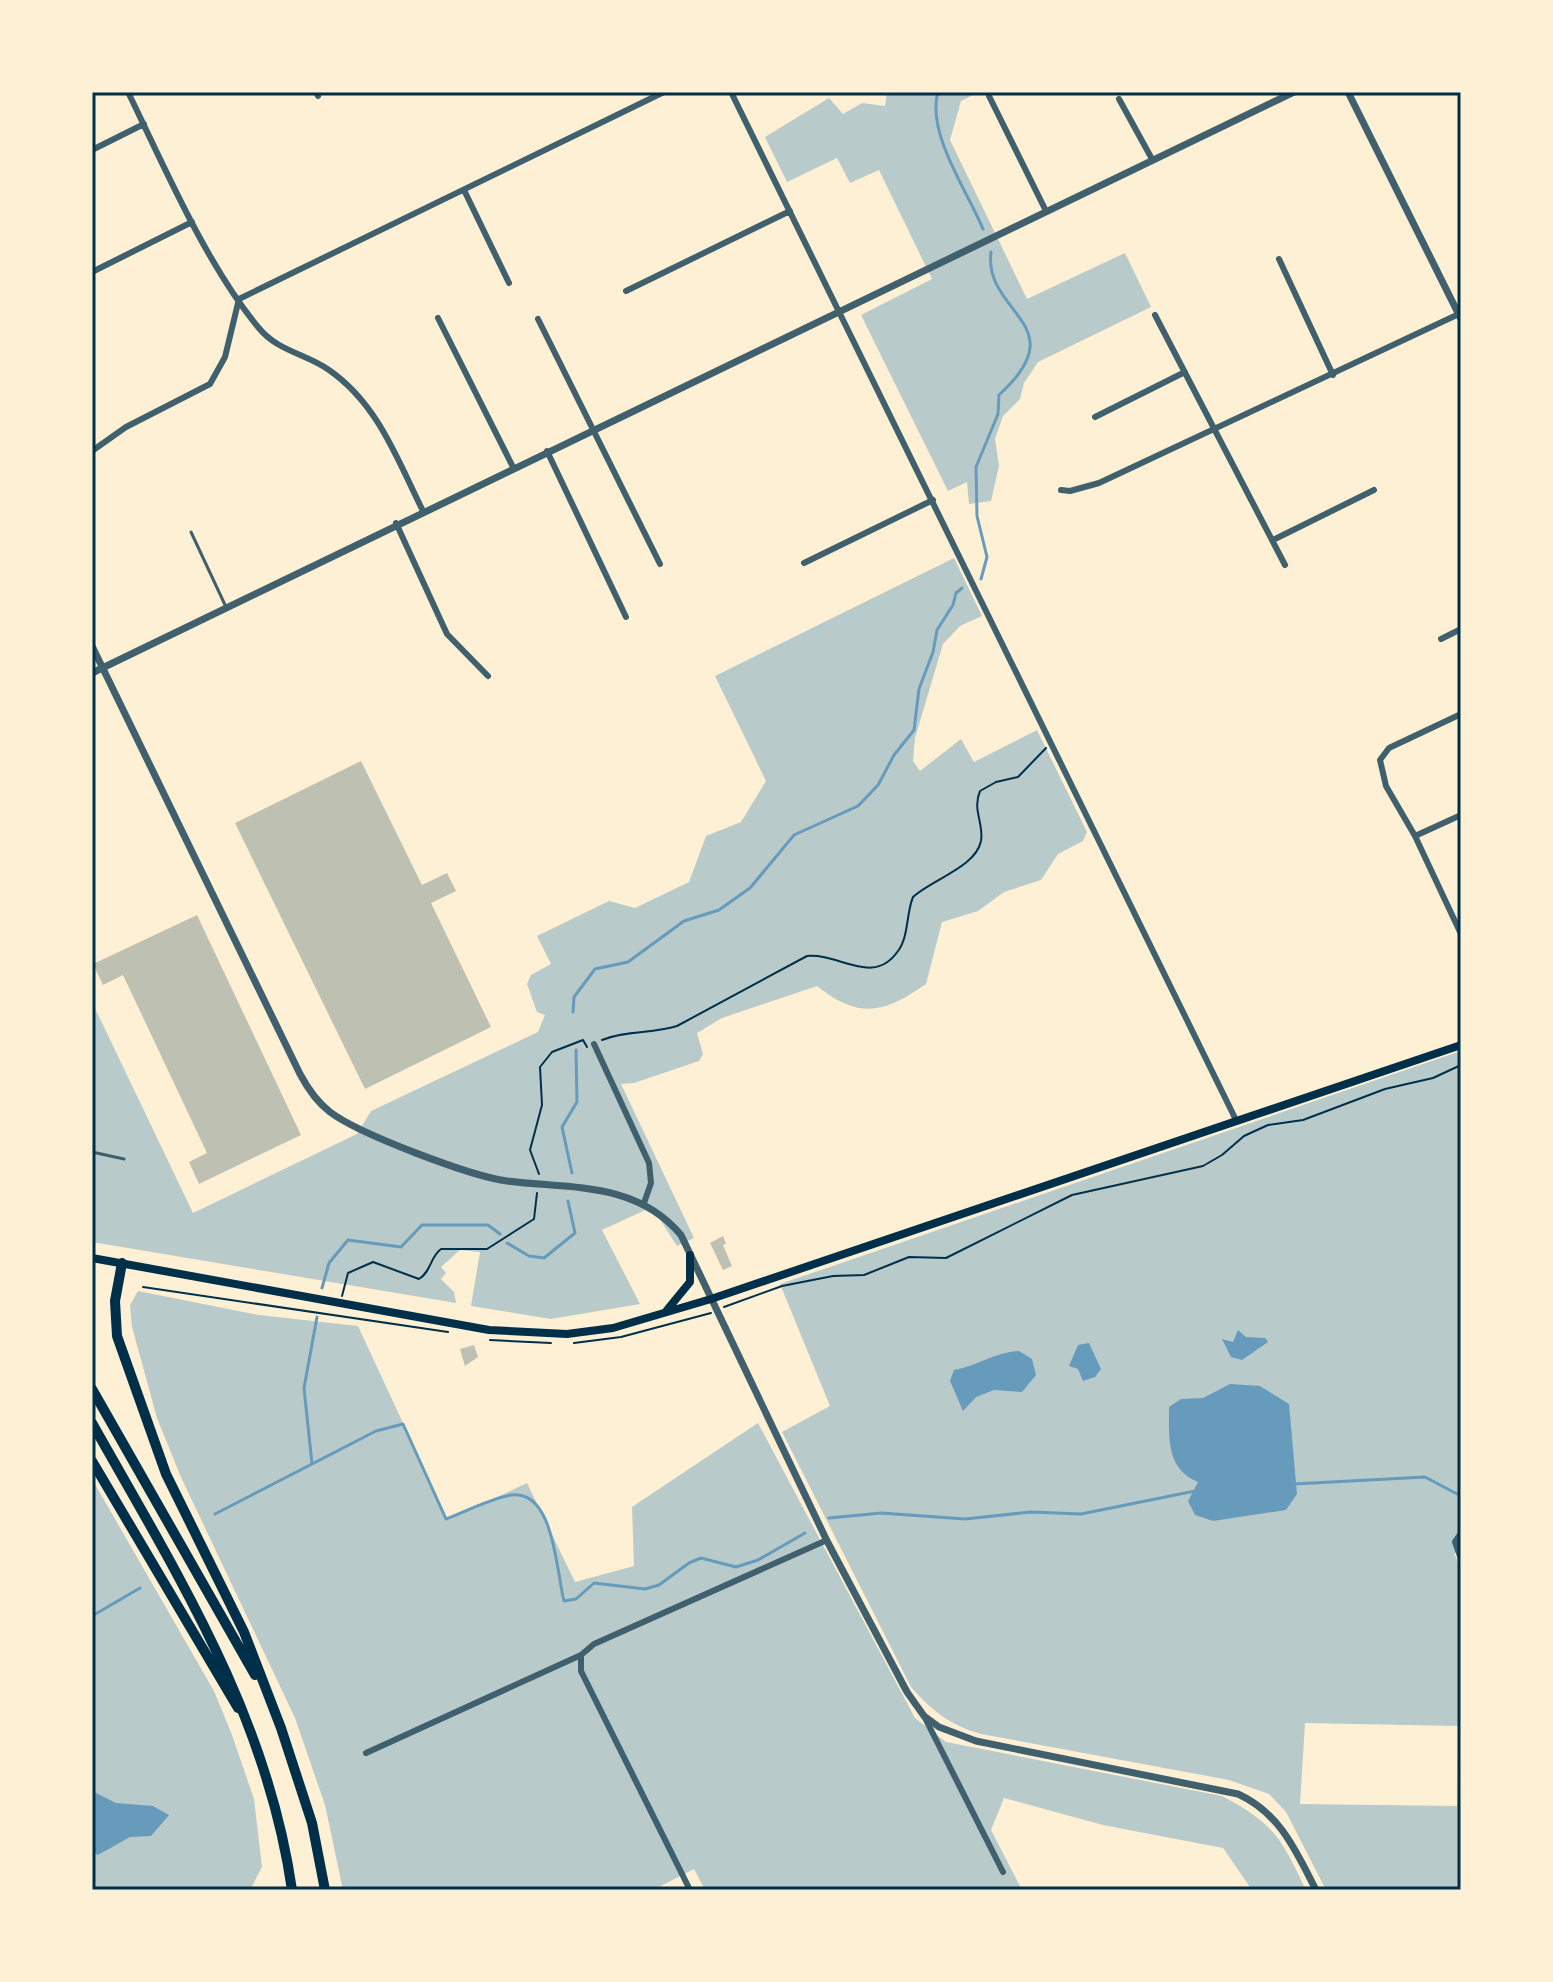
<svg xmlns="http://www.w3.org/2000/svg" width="1553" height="1982" viewBox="0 0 1553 1982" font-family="'Source Sans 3',sans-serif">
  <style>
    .green { fill: #b9caca; fill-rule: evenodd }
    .water { fill: #669bbc }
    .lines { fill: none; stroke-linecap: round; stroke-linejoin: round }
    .stream { stroke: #669bbc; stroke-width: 3 }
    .building { fill: #bec0b2 }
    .path { stroke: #003049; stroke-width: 2 }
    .service { stroke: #3f606c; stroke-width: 3 }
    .minor { stroke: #3f606c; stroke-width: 6 }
    .tertiary { stroke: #3f606c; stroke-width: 7 }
    .secondary { stroke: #003049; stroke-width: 8 }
    .motorway { stroke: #003049; stroke-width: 10 }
    .neatline { fill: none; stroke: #003049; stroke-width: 3 }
  </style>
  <rect width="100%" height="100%" fill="#fdf0d5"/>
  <path class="green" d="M887 92H979L961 101 950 140 1027 299 1125 253 1151 307 1038 362 1024 383 1020 399 1003 416 995 439 999 466 991 501 969 504 967 482 948 491 861 315 932 279 879 170 850 183 837 158 787 182 765 137 829 98 843 114 862 103 885 106Z
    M954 558 982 616 960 626 943 644 915 738 913 761 920 771 961 739 974 762 1037 730 1087 832 1083 841 1058 854 1041 880 1004 892 978 911 942 922 926 984C884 1013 860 1020 817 986L722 1018 697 1033 703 1054 699 1061 634 1083 621 1084 694 1238 677 1246 652 1207 602 1230 640 1304 551 1319 471 1306 480 1252 460 1250 441 1267 446 1273 441 1279 454 1292 456 1303 92 1242V1002L193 1213 357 1134 371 1111 538 1032 545 1015 537 1012 527 984 531 975 551 964 537 936 609 901 635 908 689 882 706 836 741 822 766 781 715 676Z
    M1461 1051V1553H1454L1461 1568V1890H1326L1286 1812 1269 1794 1229 1780 981 1734C950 1725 932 1711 911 1687L782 1432 830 1406 780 1284ZM1305 1723 1458 1726 1457 1806 1300 1804Z
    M138 1291 259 1315 358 1326 448 1520 527 1483 575 1582 634 1566 632 1507 758 1423 915 1718 946 1742 1222 1796C1274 1823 1281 1838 1306 1890H1252L1223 1848 1103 1825 1004 1798 991 1830 1022 1890H705L694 1869 653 1890H343L325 1805 295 1718 180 1475 157 1418 132 1327 130 1305Z
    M92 1479 214 1691 232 1735 254 1799 262 1867 250 1890H92Z"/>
  <path class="water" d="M1238 1330 1246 1337 1265 1338 1268 1342 1242 1360 1231 1357 1222 1339 1233 1342Z
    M1089 1343 1101 1369 1095 1377 1083 1381 1078 1369 1069 1366 1078 1345Z
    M1019 1351 1032 1359 1036 1375 1022 1392 994 1390 976 1397 963 1411 950 1381 954 1370C978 1366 995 1352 1019 1351Z
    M1230 1384 1260 1386 1289 1404 1297 1494 1286 1510 1213 1521 1195 1515 1188 1501 1198 1482C1166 1469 1169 1438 1169 1407L1181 1399 1203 1398Z
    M92 1791 116 1803 153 1806 169 1815 151 1836 130 1837 98 1855 92 1852Z"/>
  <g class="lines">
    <path class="stream" d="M938 92C926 133 968 192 983 229
      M981 579 987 557 977 516 976 467 998 414 999 395C1077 324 983 314 991 252
      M573 1012 574 997 595 969 628 962 684 921 719 910 750 888 794 835 858 806 878 785 894 755 914 730 919 689 933 652 937 630 953 605 956 593 962 588
      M572 1173 562 1127 577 1102 576 1050
      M507 1243 529 1256 544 1258 575 1233 568 1201
      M322 1288 329 1263 348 1240 401 1247 422 1225H488L500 1234
      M312 1464 304 1388 317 1317
      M1294 1484 1425 1477 1461 1496
      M215 1514 376 1431 403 1424 446 1519C467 1511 489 1499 511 1495 554 1489 556 1570 564 1601L576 1599 594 1583 645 1589 659 1585 689 1563 701 1558 736 1567 758 1560 805 1533
      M829 1518 881 1513 965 1519 1031 1512 1081 1514 1195 1491
      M92 1616 140 1588"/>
  </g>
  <path class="building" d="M361 761 422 885 447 873 456 891 431 903 491 1027 365 1089 235 823Z
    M197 915 301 1135 199 1184 189 1162 207 1153 123 975 103 985 93 964Z
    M723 1236 726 1244 723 1245 732 1266 723 1270 710 1243Z
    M474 1345 478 1357 465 1366 460 1349Z"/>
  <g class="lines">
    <path class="path" d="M602 1040C626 1030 652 1034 677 1026L807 956C840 953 873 987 898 951 909 936 906 914 913 897 931 880 976 867 981 841 984 823 972 810 980 791L996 782 1018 777 1046 748
      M539 1174 530 1150 542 1105 540 1067 552 1052 583 1040 587 1047
      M143 1287 448 1332
      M342 1296 348 1273 373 1262 419 1279C431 1272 430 1257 441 1249H487L534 1219 537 1193
      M724 1307 782 1286 833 1276 864 1275 909 1257 946 1258 1072 1195 1203 1166 1222 1155 1244 1136 1268 1125 1303 1120 1385 1089 1433 1078 1461 1065
      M490 1340 551 1343
      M574 1343 621 1337 711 1313"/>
    <path class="service" d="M191 532 226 607
      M92 1152 124 1159"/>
    <path class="minor" d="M128 92C164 166 206 264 258 327 278 352 305 353 329 370 378 404 397 459 423 511
      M316 92 318 96
      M731 92 1236 1120
      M989 96 1046 211
      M1119 99 1152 159
      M92 150 144 124
      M464 190 509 283
      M1279 259 1333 375
      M92 272 192 222
      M626 291 790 211
      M1155 315 1285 565
      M438 318 513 467
      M538 319 660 564
      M1095 417 1185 372
      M92 451 126 427 210 384 225 357 239 299 664 92
      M547 451 626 617
      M1061 490 1070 491 1099 483 1461 313
      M396 523 447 634 488 676
      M1273 540 1374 490
      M804 563 933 500
      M1441 639 1461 629
      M1461 714 1389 748 1380 760 1386 786 1415 836 1461 934
      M1415 836 1461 815
      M594 1044 649 1163 651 1183 644 1203
      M1461 1533 1455 1542 1461 1559
      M581 1655V1671L690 1890
      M924 1716 1003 1872
      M366 1753 581 1655 594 1644 827 1540"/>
    <path class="tertiary" d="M1348 92 1461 319
      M92 646 300 1074C308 1089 317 1102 330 1112 359 1134 470 1176 507 1181 570 1189 636 1181 681 1235L827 1541 907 1692 924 1716 939 1727 976 1741 1238 1794C1280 1813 1296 1851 1316 1890
      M92 673 1294 92"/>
    <path class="secondary" d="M92 1258 489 1330 567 1334 613 1328 711 1299 1461 1045
      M667 1310 690 1282V1255"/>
    <path class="motorway" d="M122 1263 115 1301 117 1336 166 1474 244 1632 281 1728 312 1823 325 1890
      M92 1389 255 1675
      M92 1423C177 1574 267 1715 292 1890
      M92 1461 238 1708"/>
  </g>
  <rect width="1553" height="1982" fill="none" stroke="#fdf0d5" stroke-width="188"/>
  <rect x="94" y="94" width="1365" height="1794" class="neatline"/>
</svg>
